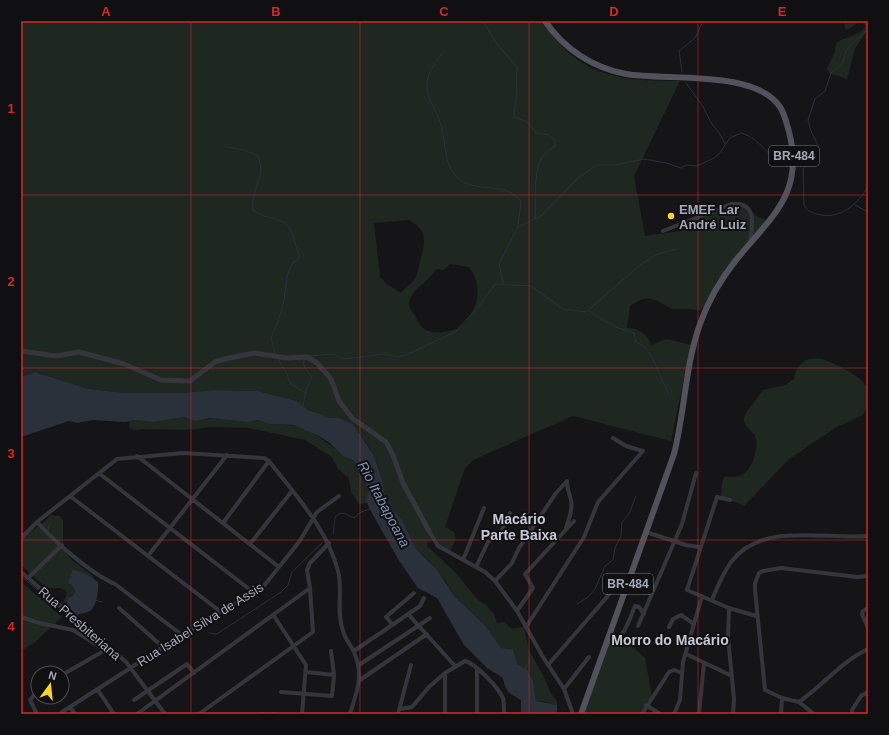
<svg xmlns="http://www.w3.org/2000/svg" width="889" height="735" viewBox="0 0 889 735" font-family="Helvetica,sans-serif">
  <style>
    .green { fill: #1f2721; fill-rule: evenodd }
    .water { fill: #2a313b }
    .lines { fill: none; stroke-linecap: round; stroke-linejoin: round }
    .stream { stroke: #2a313b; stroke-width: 1 }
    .minor { stroke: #35363c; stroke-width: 4 }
    .tertiary { stroke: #35363c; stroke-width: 5 }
    .primary { stroke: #51525b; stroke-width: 6 }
    .grid { fill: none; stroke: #d62828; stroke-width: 1; stroke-opacity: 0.55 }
    .poi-dot { fill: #fad42a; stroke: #101012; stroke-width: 1.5 }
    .labels { text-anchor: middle; stroke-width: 4; stroke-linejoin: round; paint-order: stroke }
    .shield { fill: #101012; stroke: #797b86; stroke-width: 1 }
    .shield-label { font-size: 12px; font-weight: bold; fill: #a6a9b7 }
    .poi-label { font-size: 13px; font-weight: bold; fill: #a6a9b7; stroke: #101012; text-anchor: start }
    .street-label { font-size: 13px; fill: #a6a9b7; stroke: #101012 }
    .water-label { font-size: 14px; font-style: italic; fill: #7b91b4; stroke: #101012 }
    .neighbourhood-label { font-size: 14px; font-weight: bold; fill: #c7c8d3; stroke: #101012 }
    .neatline { fill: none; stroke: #d62828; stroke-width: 1.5 }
    .grid-label { font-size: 13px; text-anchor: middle; font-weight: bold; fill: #d62828 }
  </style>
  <rect width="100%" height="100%" fill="#151517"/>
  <path class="green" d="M21 21H543C576 77 621 81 680 81L634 176 645 236 681 231 694 220 732 204 745 207 748 213H754L756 216 767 220 718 280 701 311C691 308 683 309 673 309 669 308 665 305 662 303 649 296 641 298 630 306L627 328C638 328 648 334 651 345L667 339 691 345 671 441 573 416 473 460 465 468 445 527 454 532C457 540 454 546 448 552L434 540 428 542 427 546 455 572 478 600 486 605 494 614 497 623 504 622 512 629 521 627 524 628 529 650 545 679 550 692 557 701V706L546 702 536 701 533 680 529 672 516 664 514 650 509 648H501L485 625 455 597 446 582 428 560 416 549 402 520 386 502 382 480 376 461 370 449 353 424 340 418H327L321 414 308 410 297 401 258 391 214 390 182 393H126L89 389 35 372 21 377ZM409 220C429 231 425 243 420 261 419 266 418 272 416 277 414 282 405 288 401 293L388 285 380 277 374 223ZM450 264 469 267C484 287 478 310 461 327 450 332 430 337 421 326 418 323 417 319 415 315 411 310 407 306 410 299 415 286 430 281 436 269L444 270Z
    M843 21H868V30L855 48 847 79 830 74 827 69C829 63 832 59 834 54 836 50 834 45 838 42 846 36 861 36 865 26L862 21C856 22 853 28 846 30Z
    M809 359C813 359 818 358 822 359 833 362 866 378 868 390 870 399 867 408 863 415L835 428 788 460 744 506 721 497 722 482 724 477C731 476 736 478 742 475 752 470 760 446 755 436 752 430 743 427 744 418 745 412 759 396 763 390L785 385 794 379C796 369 799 362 809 359Z
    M185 417 200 420 215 418 248 422 259 420 270 424 299 426 312 432 357 464 369 490 367 503 359 504 351 492 349 478 338 469 332 457 305 440 249 428 212 427 186 430 144 429 134 430 129 427 130 421 135 420 154 422Z
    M51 515 59 516 63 520V549L72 560 93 576 94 579 88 575 68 583 74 588 75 592 70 597 66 607 62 604 67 594 66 591 61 588H46L21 565V537L42 524Z
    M21 582 62 617 35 642 21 651Z
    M614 640 634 648 645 658 652 696 643 714H583L605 650Z"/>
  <path class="water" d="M35 372 89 389 126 393H182L214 390 258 391 297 401 308 410 321 414 327 418H340L353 424 374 456 382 480 386 502 402 520 416 549 437 570 455 597 485 625 501 648 513 649 517 664 527 670 533 680 536 701 557 705V714H521V700C509 693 506 693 503 678L487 668 464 645 437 598 418 588 398 559 369 508 366 500 369 490 354 461 342 455 330 443 317 435 294 425 270 424 258 420 248 422 211 418 195 421 185 417 154 422 135 420 125 422 93 420 77 423 69 421 24 436 21 435V377Z
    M73 569 88 575 98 582C99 589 97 606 90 611 87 613 82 613 77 615L66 607 68 598 72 596 75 592 74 588 68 583Z"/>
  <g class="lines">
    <path class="stream" d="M480 21 484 23 497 44 517 67 516 100 514 113 515 117 529 123 536 133 549 135 555 140V146C550 150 544 153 541 159 533 174 536 202 535 220
      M442 53C436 63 428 71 427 82 426 99 435 107 440 122 447 141 442 169 462 181 481 193 504 181 521 201L518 227 499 264 503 283
      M682 72 679 51 695 38 703 21
      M686 83 702 105 712 124 720 134 725 144
      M227 147 244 150 258 156C267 177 250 190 253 210 262 219 280 216 289 227 295 234 294 247 300 256L297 261 293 262 287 276 284 301 279 318 271 338 275 354
      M803 169 818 151 819 147 811 131 808 120 815 99 825 91 831 73 843 62 846 50 868 29
      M803 169 804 206C808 211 812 213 817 214 838 221 859 204 868 186
      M855 205 868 212
      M518 227 541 216 579 177 597 165H615L644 159 666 163 681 168 686 165 697 166 714 158 719 154 730 138 741 133C761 138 769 160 787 166
      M589 311 615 327 634 333 636 342 643 346 651 355 669 395
      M310 356 334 354 343 359 384 354 397 357 406 355 455 332 480 305 495 284 531 286 563 309 586 312 641 264 658 254 676 249
      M278 359 287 374 290 383 305 393
      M303 406 306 390 312 377 306 370 303 362 305 359
      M48 530 50 523
      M333 534C336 526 330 514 344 513L354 518 361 512 370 509
      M21 576 59 608
      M95 600 102 602
      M577 604 588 597 595 589 605 566 613 560 615 548 621 536 622 522 629 514 636 496
      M209 633 216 634 220 632 281 592 288 585 292 572 322 543
      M524 670 530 660"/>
    <path class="minor" d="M663 231 731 204C757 201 753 224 750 243
      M137 456 279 567
      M100 474 253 592
      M70 496 221 612
      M730 500 717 497 687 590 729 608 756 616
      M37 522C55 542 90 573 115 584L182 635
      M223 523 269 461
      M566 528C569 519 573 509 571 500 569 493 567 488 567 481
      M429 531 438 546 485 572 495 581 517 611 543 657 564 689 573 714
      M646 532 686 545 699 547
      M21 538 37 522 117 459 183 453 264 458 269 461C295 495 327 528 338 571 343 590 336 612 343 631 345 639 351 645 354 652 364 676 357 691 350 714
      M250 544 292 491
      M148 556 227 455
      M463 560 484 508
      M476 567 488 542 499 536 510 513
      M21 572 126 662 165 714
      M28 578 62 545
      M495 581 512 563 519 548 556 493 567 481
      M712 600C717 587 723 574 731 562 762 521 824 540 868 536
      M119 608 163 647
      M729 608 728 638 734 699 733 714
      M868 608 863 611 862 614 868 628
      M517 611 533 588 525 574 574 521
      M408 614 455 666
      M274 616 306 665 302 714
      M21 617 39 623 73 630 105 650
      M392 624 386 617 414 593
      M638 626 682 524 696 473
      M526 627 584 537 598 502 643 451 626 446 613 438
      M669 627 673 619 681 615 694 624
      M607 645C625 638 628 623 635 606L639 607 644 614
      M354 651 420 606 424 598
      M686 654 732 676
      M359 665 430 618
      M548 665 613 590
      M306 672 334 675
      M445 673V714
      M62 675 107 649
      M360 680 427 634
      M97 689 114 714
      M564 689 589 657
      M281 692 332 696 334 675 331 651
      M134 700 187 664 194 673
      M799 702C823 685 841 662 868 649
      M646 705 660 714
      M70 707 75 714
      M400 709 412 707 429 687 445 673 465 661C476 664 498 687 503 698 504 702 504 709 504 714
      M37 714 30 700 38 690
      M59 714 163 647 263 587 299 542 317 512 339 496
      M137 714 310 588
      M199 714 313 632 310 588 307 570 310 563 329 543
      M259 714H277
      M398 714 411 665
      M477 714V669
      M642 714 669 672 674 670 682 673
      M674 714 680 700 683 662 702 596
      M699 714 704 663
      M781 714 782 698
      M814 714 799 702 782 698 765 690 755 590V583L759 573 763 571 781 568 857 577 868 576
      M853 714 852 710 861 696 868 692"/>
    <path class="tertiary" d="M21 351 56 356 79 352 124 364 161 380 190 381 215 362 225 359 254 353 287 358 307 357 317 363 331 379 339 401 352 418 386 442 393 455 403 483 429 531"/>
    <path class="primary" d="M545 21C564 49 593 68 626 74 666 81 755 69 780 107 784 113 786 121 788 128 806 192 773 215 736 260 721 279 708 301 700 324 685 366 685 411 674 454L581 714"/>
  </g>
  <path class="grid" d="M191 21V714M360 21V714M529 21V714M698 21V714M21 195H868M21 368H868M21 540H868"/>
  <circle class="poi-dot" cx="671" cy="216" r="4"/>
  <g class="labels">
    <g class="shield">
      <rect x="769" y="146" width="50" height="20" rx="3"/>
      <rect x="603" y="574" width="50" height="20" rx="3"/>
    </g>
    <g class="shield-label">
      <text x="794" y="160">BR-484</text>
      <text x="628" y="588">BR-484</text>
    </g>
    <g class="poi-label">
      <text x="679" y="214">EMEF Lar<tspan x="679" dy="15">André Luiz</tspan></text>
    </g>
    <g class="street-label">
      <text transform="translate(80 623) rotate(41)" y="5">Rua Presbiteriana</text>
      <text transform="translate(200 624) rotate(-32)" y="5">Rua Isabel Silva de Assis</text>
    </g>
    <g class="water-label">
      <text transform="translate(384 504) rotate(62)" y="5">Rio Itabapoana</text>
    </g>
    <g class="neighbourhood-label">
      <text x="519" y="524">Macário<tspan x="519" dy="16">Parte Baixa</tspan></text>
      <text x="670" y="645">Morro do Macário</text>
    </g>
  </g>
  <rect width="889" height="735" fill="none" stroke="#101012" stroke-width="44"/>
  <g transform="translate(50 685) rotate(15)"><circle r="19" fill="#101012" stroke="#4c4d54"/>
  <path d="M0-3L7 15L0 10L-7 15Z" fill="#fad42a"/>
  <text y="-6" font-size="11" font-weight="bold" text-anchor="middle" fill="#a6a9b7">N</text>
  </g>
  <rect x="22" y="22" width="845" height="691" class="neatline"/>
  <g class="grid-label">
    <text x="106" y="16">A</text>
    <text x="276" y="16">B</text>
    <text x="444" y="16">C</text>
    <text x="614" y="16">D</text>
    <text x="782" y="16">E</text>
    <text x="11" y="113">1</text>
    <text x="11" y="286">2</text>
    <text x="11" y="458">3</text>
    <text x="11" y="631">4</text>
  </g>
</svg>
